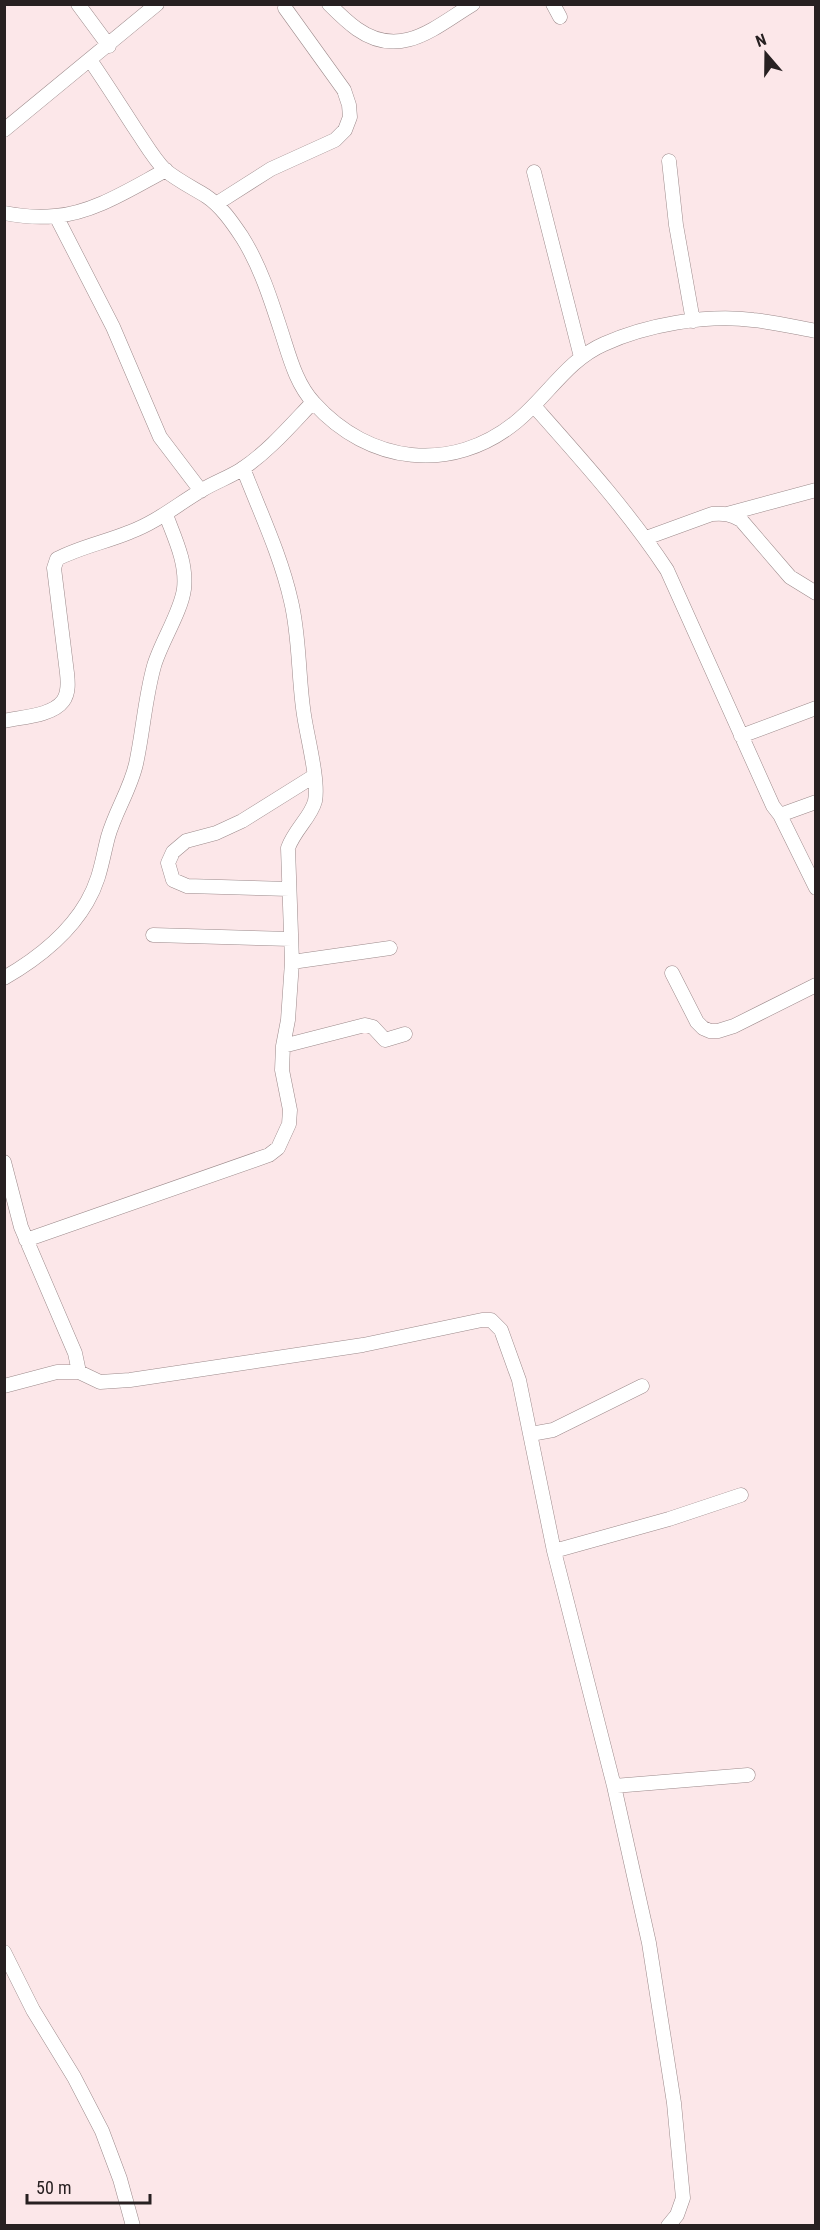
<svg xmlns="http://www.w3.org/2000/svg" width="820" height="2230" viewBox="0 0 820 2230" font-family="'Roboto Condensed',sans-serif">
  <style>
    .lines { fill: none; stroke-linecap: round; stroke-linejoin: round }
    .street-casing { stroke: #9c8a8b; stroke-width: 15 }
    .street { stroke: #fff; stroke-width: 14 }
  </style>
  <rect width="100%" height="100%" fill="#fce7e9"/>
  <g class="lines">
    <defs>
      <path id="street" d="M78 4 109 46
        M329 4C338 13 347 22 357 29 401 60 435 27 473 4
        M553 4 560 17
        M90 60C106 83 121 107 136 130 145 143 154 159 165 170 177 180 193 188 206 196 221 206 232 222 242 237 261 267 272 303 283 337 290 359 297 385 314 403 369 464 452 474 516 422 547 397 567 360 604 344 646 325 706 314 753 320 774 322 795 327 816 331
        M4 130 157 4
        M669 161 676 225 693 321
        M534 172 581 357
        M216 204 271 169 335 140 345 130 350 117 349 105 344 90 285 8
        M4 213C20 216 39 218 55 216 94 213 132 188 166 170
        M56 216 113 327 160 437 201 491
        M534 406C581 459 628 511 667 570L773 806 780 815 816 888
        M727 514 816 490
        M646 538 712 514C724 513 731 514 741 520L790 577 816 593
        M4 721C21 717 52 716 63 701 69 693 68 682 67 673L54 568 57 559C80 547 106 542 130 532 157 522 178 504 202 490 215 482 230 477 242 469 269 451 291 425 313 402
        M741 736 816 708
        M780 815 816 802
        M289 889 187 886 173 880 168 863 173 852 186 841 216 833 242 821 314 776
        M153 935 291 939
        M292 962 390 948
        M672 973 697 1022 703 1028 710 1031H718L734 1026 816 985
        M4 978C37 959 68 935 87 902 100 880 102 860 108 837 115 812 130 790 136 764 143 732 145 698 154 666 161 642 181 612 184 589 187 563 175 539 166 515
        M283 1046 365 1025 373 1027 385 1040 405 1034
        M4 1162 21 1227 75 1353 79 1372
        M26 1240 269 1155 278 1148 289 1124 290 1110 282 1070 283 1046 288 1020 292 962 288 848C295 829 311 817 315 801 319 781 307 736 304 715 298 677 300 638 291 601 281 556 260 512 243 468
        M4 1386 57 1372H79L100 1382 130 1380 363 1345 482 1320H491L501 1330 519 1380 554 1551 614 1786
        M531 1434 553 1430 642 1386
        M554 1551 669 1519 741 1495
        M4 1952 33 2010 74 2077 102 2131 120 2179 133 2226
        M668 2226 677 2215 683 2198 674 2103 649 1943 614 1786 748 1775"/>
    </defs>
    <use href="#street" class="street-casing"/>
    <use href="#street" class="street"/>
  </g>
  <rect width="820" height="2230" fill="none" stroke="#272021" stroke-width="12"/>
  <g transform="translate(766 54) rotate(340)" stroke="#fce7e9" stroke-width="4.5" paint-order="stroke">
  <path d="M0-4.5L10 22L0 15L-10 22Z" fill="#272021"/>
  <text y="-9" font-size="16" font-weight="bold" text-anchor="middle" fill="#272021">N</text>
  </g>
  <path d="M27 2194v9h123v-9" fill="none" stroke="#272021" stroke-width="3"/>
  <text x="36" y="2194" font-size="18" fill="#272021" stroke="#fce7e9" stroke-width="4.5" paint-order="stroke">50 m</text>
</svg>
